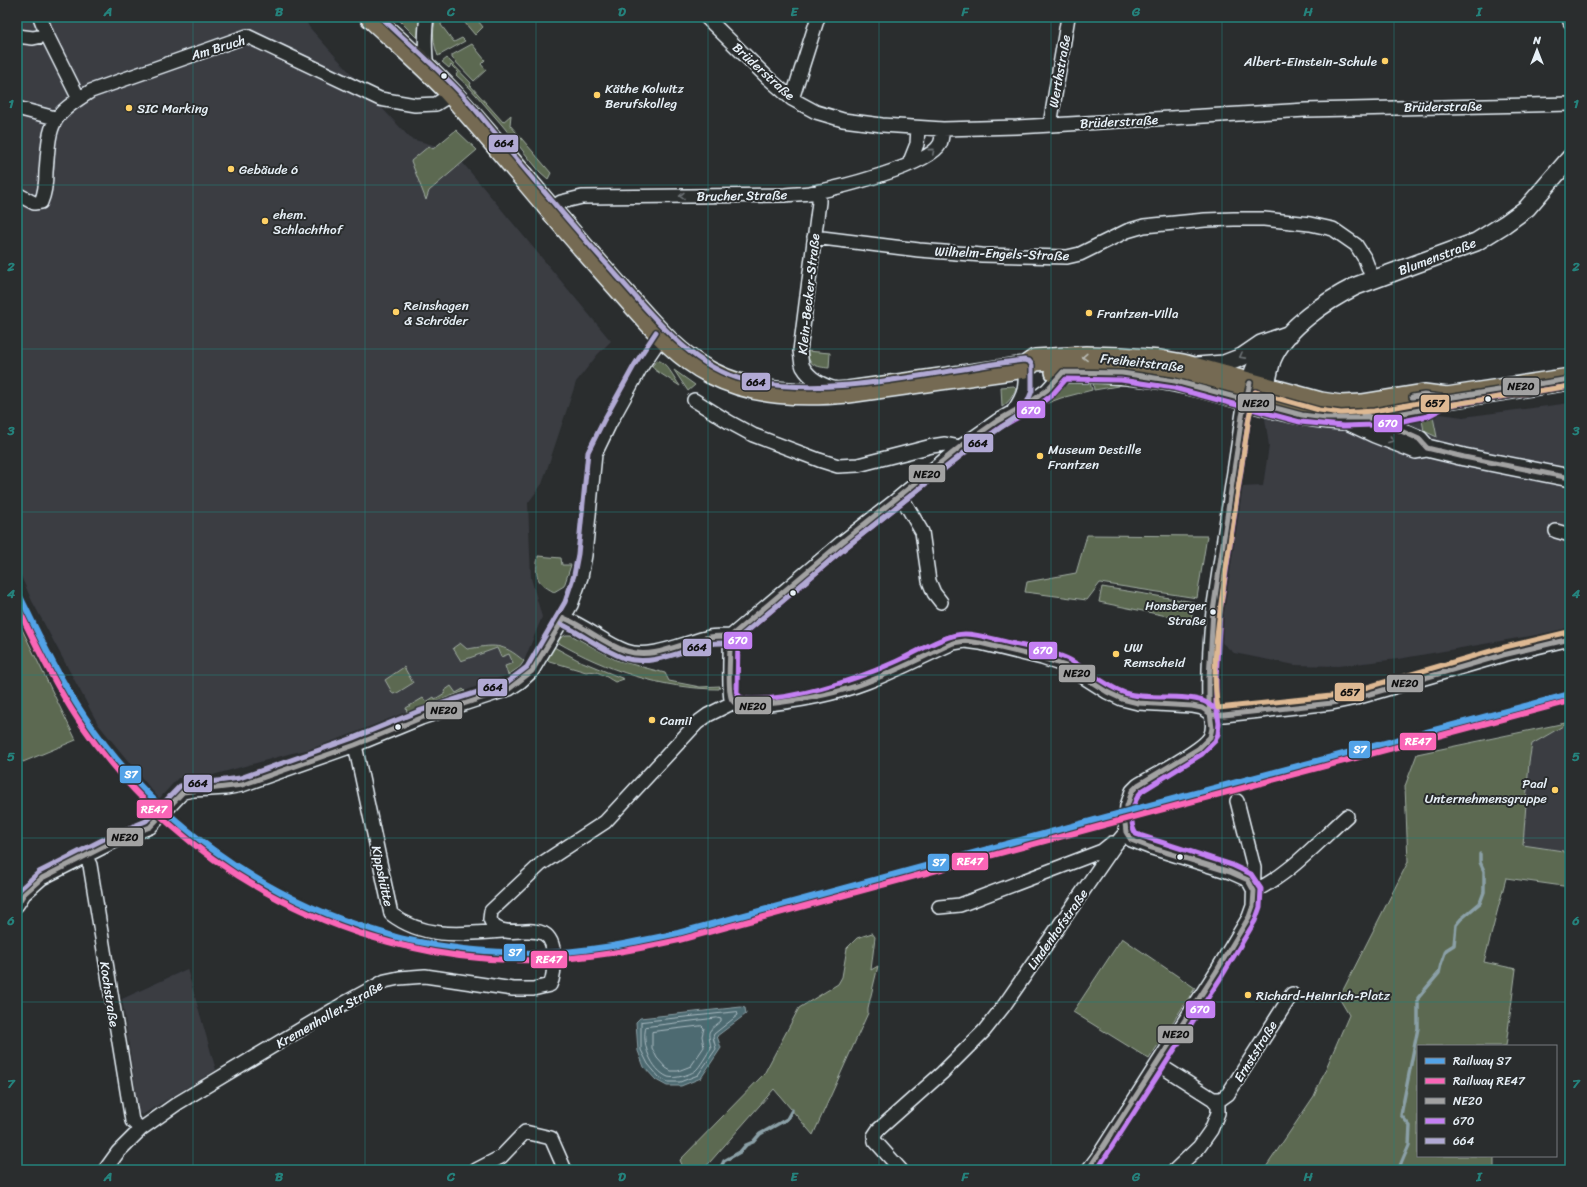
<svg xmlns="http://www.w3.org/2000/svg" width="1587" height="1187" viewBox="0 0 1587 1187" font-family="Sriracha,sans-serif">
  <style>
    .built { fill: #3a3c43 }
    .green { fill: #5b6951; stroke: #a2ada4 }
    .water { fill: #4d6a71; stroke: #8ba0a7 }
    .lines { fill: none; stroke-linecap: round; stroke-linejoin: round }
    .shore { stroke: #aabbc2; stroke-width: 1 }
    .stream { stroke: #8ba0a7; stroke-width: 3.5 }
    .minor-casing { stroke: #e8f1f8; stroke-width: 16 }
    .tertiary-casing { stroke: #e8f1f8; stroke-width: 20 }
    .primary-casing { stroke: #e8f1f8; stroke-width: 24 }
    .minor { stroke: #2a2d2e; stroke-width: 13 }
    .tertiary { stroke: #2a2d2e; stroke-width: 17 }
    .primary { stroke: #746b52; stroke-width: 21 }
    .bus-1-casing { stroke: #2a2d2e; stroke-width: 8 }
    .bus-2-casing { stroke: #2a2d2e; stroke-width: 8 }
    .bus-3-casing { stroke: #2a2d2e; stroke-width: 8 }
    .bus-4-casing { stroke: #2a2d2e; stroke-width: 8 }
    .bus-1 { stroke: #a2a2a2; stroke-width: 5 }
    .bus-2 { stroke: #c480f3; stroke-width: 5 }
    .bus-3 { stroke: #b1a9d4; stroke-width: 5 }
    .bus-4 { stroke: #deb993; stroke-width: 5 }
    .rail-1-casing { stroke: #2a2d2e; stroke-width: 9 }
    .rail-2-casing { stroke: #2a2d2e; stroke-width: 9 }
    .rail-1 { stroke: #53a3e8; stroke-width: 6 }
    .rail-2 { stroke: #fa66b7; stroke-width: 6 }
    .oneway { stroke: #6c7275 }
    .oneway2 { stroke: #babbb6 }
    .grid { fill: none; stroke: #25827c; stroke-width: 1; stroke-opacity: 0.55 }
    .poi-dot { fill: #ffd166; stroke: #2a2d2e; stroke-width: 1.5 }
    .bus-dot { fill: #e8f1f8; stroke: #2a2d2e; stroke-width: 1.5 }
    .labels { text-anchor: middle; stroke-width: 4; stroke-linejoin: round; paint-order: stroke }
    .bus-label { font-size: 12px; fill: #e8f1f8; stroke: #2a2d2e; text-anchor: end }
    .street-label { font-size: 13px; fill: #e8f1f8; stroke: #2a2d2e }
    .poi-label { font-size: 13px; fill: #e8f1f8; stroke: #2a2d2e; text-anchor: start }
    .line-badge { stroke: #2a2d2e; stroke-width: 1.5 }
    .badge-label { font-size: 11px; text-anchor: middle; font-weight: bold; fill: #fff }
    .pale-badge-label { font-size: 11px; text-anchor: middle; font-weight: bold; fill: #111 }
    .neatline { fill: none; stroke: #25827c; stroke-width: 1.5 }
    .grid-label { font-size: 13px; text-anchor: middle; font-weight: bold; fill: #25827c }
  </style>
  <rect width="100%" height="100%" fill="#2a2d2e"/>
  <filter id="ink" filterUnits="userSpaceOnUse"><feTurbulence type="fractalNoise" baseFrequency=".025" numOctaves="2"/><feDisplacementMap in="SourceGraphic" scale="8" xChannelSelector="R" yChannelSelector="G"/><feConvolveMatrix kernelMatrix="1 2 1 2 8 2 1 2 1" color-interpolation-filters="sRGB"/></filter>
  <g filter="url(#ink)">
    <path class="built" d="M17 17H304L309 27 380 106 411 139 452 150 611 341 598 354 576 382 542 484 528 503 531 578 542 617 524 661 515 671 508 675 407 712 317 748 292 753 202 778H178L159 799 98 724 32 601 17 567Z
      M1261 390 1463 417 1570 403V629L1398 659 1338 666 1295 665 1234 653 1215 637 1239 487 1263 486 1269 446Z
      M1570 723V857L1563 851 1523 845 1529 762 1532 744Z
      M187 969 216 1070 142 1115 139 1113 122 999Z"/>
    <path class="green" d="M409 17H422L418 39 399 20Z
      M436 17H443L441 25 454 42 462 38 465 41 438 56C433 42 432 32 436 17Z
      M460 17H475L483 27 475 35Z
      M472 44 485 60 481 64 486 70 474 81 452 58V55Z
      M447 58 471 83 470 85 503 122 511 115 510 125 551 173 548 179 540 172 502 125 470 88 456 75 458 72 451 65 449 68 442 62Z
      M456 130 477 150 429 191 426 200 411 161 429 146 433 149Z
      M807 351 830 353 829 368C817 367 807 365 807 351Z
      M657 360C667 362 674 378 680 386L655 370 652 366Z
      M674 370 695 385 688 391Z
      M1070 382H1090L1092 390 1061 398 1037 407Z
      M1093 382 1118 384V386L1094 390Z
      M1014 386 1016 388C1013 396 1009 402 1002 407L1001 387Z
      M1433 417 1437 437 1424 431 1422 420Z
      M1087 535 1207 536 1197 598 1100 583 1087 600 1025 592 1027 582 1076 573Z
      M538 556 561 558 562 565H571L564 586 554 592C535 582 535 576 538 556Z
      M1102 587 1194 602 1191 621 1099 602Z
      M17 619 76 740 23 762 17 757Z
      M566 635H571L616 660 665 673 669 681 700 687 720 686 719 689C662 689 606 670 557 642L560 638Z
      M460 643 467 649C494 645 502 642 524 661L520 667 508 675 505 666 513 663 509 654 501 657 497 648 461 661 453 648Z
      M554 647 578 660 624 679 615 682C606 677 597 669 586 672L546 660Z
      M404 667 413 683 397 693 393 694 385 680Z
      M451 686 456 693 463 689 465 691 407 712 406 708 423 698 426 702 434 697 435 699 445 693 444 691Z
      M1570 722 1532 744 1529 762 1523 845 1563 851 1570 857V887L1506 878 1484 962 1516 969 1506 1046H1418V1156H1494V1170H1264L1314 1096 1349 1015 1339 998 1408 862 1405 786 1417 754Z
      M872 933 875 937 871 970 878 966 868 1008V1013L813 1135 774 1089 703 1170H684L680 1160 764 1074 799 1008 838 984 842 977 847 948 857 938Z
      M1122 938 1195 988 1149 1059 1073 1012Z"/>
    <path class="water" d="M741 1007 745 1008 746 1014 717 1036 721 1048 701 1078 681 1086H667L656 1080 644 1067 638 1051 636 1022 640 1018Z"/>
    <g class="lines">
      <path class="shore" d="M737 1012 738 1015 714 1034 713 1037 716 1049 698 1075 680 1082H668L659 1077 648 1064 641 1050V1022Z
        M717 1018 721 1019V1021C706 1033 708 1030 711 1048 707 1054 700 1067 695 1071 689 1075 675 1079 668 1077 651 1070 641 1043 646 1027Z
        M702 1026 704 1028 702 1036 704 1047 691 1066 678 1071H671L666 1068 657 1058 652 1048V1032Z"/>
      <path class="stream" d="M717 1170 721 1167 724 1161 740 1152 746 1145 753 1142 760 1134 787 1119 792 1110
        M1400 1170V1166L1409 1145 1410 1126 1401 1115 1418 1028V998L1439 973 1441 964 1446 950 1454 945 1456 925 1461 919 1480 903 1484 892V871L1480 862V854"/>
      <defs>
        <path id="minor" d="M40 17 47 35 79 99
          M706 17 767 77 792 99 816 112 843 120 882 125 943 129 1017 127 1306 110 1570 104
          M1569 17 1570 22
          M17 36 33 38 47 35
          M427 70C425 51 424 35 427 17
          M792 99 818 17
          M17 108 55 118
          M1050 125 1068 17
          M909 164 917 144 918 128
          M819 191V202L800 351C801 356 801 363 803 367 810 379 824 386 837 389
          M17 194 34 203 41 202C45 193 46 181 46 172 50 123 48 118 91 91L247 36 380 99 415 105 436 104 452 94
          M550 210 561 202 582 197 785 195C794 194 802 194 810 193 834 189 929 166 940 144 942 140 942 133 943 129
          M814 237 919 250 982 255 1067 257 1080 254 1127 231 1144 226 1205 220 1234 219H1264L1310 224 1333 229 1356 245 1365 259 1373 280
          M1063 372 1047 390 1032 401 997 421 960 447 896 500 841 543 731 636C730 643 729 695 731 699 735 705 741 706 747 706 788 703 828 697 867 682 896 671 924 656 953 643L965 641 980 643 1042 658 1066 666 1107 692 1122 699 1138 703 1192 706 1202 708 1212 715H1224L1332 703 1356 698 1503 655 1570 639
          M1245 399 1213 611C1210 641 1208 671 1209 701 1209 713 1216 724 1210 737 1203 750 1153 776 1138 785L1132 791 1127 806 1125 823 1126 832 1131 840 1149 847 1230 872 1248 880 1254 891
          M694 400 729 422 753 435 819 460 838 466 858 465 932 446 945 444 960 447
          M1014 410C1025 394 1026 387 1025 367
          M901 496 922 532 929 581 934 593 941 602
          M1556 531 1570 535
          M564 618C586 626 604 643 626 651 650 660 686 642 709 637 716 636 724 636 731 636
          M355 745 391 914C425 940 464 934 504 931
          M85 855 90 865 132 1121 141 1129
          M1254 891C1289 875 1319 841 1347 816
          M17 905 24 894 42 878 115 841 150 827 183 792 194 790 226 788 242 785 355 745 421 718 509 689 521 681 532 671 571 605 581 577 585 555 595 454 610 423 641 367 662 336
          M939 907 960 905 1102 851 1112 843
          M1158 1064 1213 1099 1218 1105V1113L1211 1130 1199 1147 1175 1170
          M1213 1099H1221L1228 1094 1292 994
          M105 1170 118 1152 141 1129 178 1103 343 1004 385 981 399 978 425 976 513 989H533L550 985C554 977 554 968 554 958 553 913 515 941 495 927 493 925 491 922 490 919L491 911 541 864 605 822 697 723 708 715 734 702
          M476 1170 501 1157 525 1132 551 1138 565 1170
          M901 1170 875 1141 874 1136 878 1130 942 1073 984 1031 1003 1007 1115 845 1126 832
          M1088 1170 1097 1158 1216 972 1249 917 1253 906 1254 868 1237 801"/>
        <path id="tertiary" d="M1197 366 1224 364 1242 357 1261 344 1290 334
          M1250 383C1255 364 1259 357 1274 344
          M1263 400C1266 387 1268 373 1272 360 1285 328 1326 301 1356 286L1476 242 1505 224 1527 208 1570 158
          M1344 407 1419 439 1427 448
          M1343 419 1375 434 1416 450 1427 448 1464 457 1570 478"/>
        <path id="primary" d="M371 17C398 42 427 67 452 94 499 146 542 201 589 254 604 271 620 289 635 306 658 332 680 357 711 373 754 395 801 396 848 392L1025 367 1035 360 1086 357 1121 358 1160 361 1183 365 1321 403 1341 406 1362 405 1424 395 1447 398 1570 379
          M1056 372C1096 371 1136 373 1175 381 1231 392 1284 416 1342 419"/>
      </defs>
      <use href="#minor" class="minor-casing"/>
      <use href="#tertiary" class="tertiary-casing"/>
      <use href="#primary" class="primary-casing"/>
      <use href="#minor" class="minor"/>
      <use href="#tertiary" class="tertiary"/>
      <use href="#primary" class="primary"/>
      <defs>
        <path id="bus-1" d="M1063 372 1047 390 1032 401 997 421 960 447 841 543 731 636C730 647 727 692 732 700 738 710 757 705 766 704 795 701 825 696 853 687 887 676 920 658 953 643L965 641 980 643 1042 658 1066 666 1107 692 1122 699 1138 703 1192 706 1202 708 1212 715H1224L1332 703 1356 698 1503 655 1570 639
          M1063 372 1122 373 1175 381 1302 415 1326 418H1374L1426 409 1447 398
          M1412 397 1424 395 1447 398 1570 379
          M1363 414 1419 439 1427 448 1464 457 1570 478
          M564 618C586 627 604 644 626 651 655 660 682 642 710 637 717 636 724 636 731 636
          M17 905 24 894 42 878 115 841 150 827 183 792 242 785 355 745 421 718 509 689 532 671 564 618
          M1088 1170 1216 972 1249 917 1253 906 1254 891 1248 880 1230 872 1149 847 1131 840 1126 832 1125 823 1127 806 1132 791 1138 785 1198 749 1210 737 1212 728 1209 705V678L1213 611 1242 416 1250 383"/>
        <path id="bus-2" d="M1216 709C1212 707 1208 703 1203 701 1178 693 1150 701 1125 693 1105 686 1089 671 1070 660 1053 651 1026 647 1006 642 993 639 978 634 965 634 945 634 914 654 895 662 853 681 792 701 746 699L740 697 737 693 738 639 845 548 964 453 1001 427 1036 407 1052 395 1066 379 1121 380 1174 388 1300 422 1343 426 1374 425 1403 421 1428 416 1449 405 1570 386
          M1097 1170 1222 976 1255 921 1260 907 1261 889 1251 874 1232 865 1136 834C1128 823 1133 800 1142 791L1202 754 1215 741 1218 734 1219 723 1216 705V679L1220 612 1249 417 1255 392 1265 395"/>
        <path id="bus-3" d="M381 17C406 41 433 64 457 89 477 110 495 134 514 156 546 194 578 232 611 269 648 310 689 367 745 380 832 400 936 370 1024 360L1029 361 1032 365V391L1026 405 1019 415 964 453 845 548 734 642C727 644 718 642 710 644 682 650 653 667 624 658 601 650 583 634 561 624
          M17 892 39 872 112 835 146 821 180 786 240 778 353 738 419 711 506 683 527 667 565 602 574 575 578 554 588 452 604 420 635 364 656 332"/>
        <path id="bus-4" d="M1568 632 1501 648 1354 691 1331 696 1218 708C1210 663 1220 613 1226 568 1234 518 1241 468 1249 417L1255 392 1319 410 1341 413 1374 411 1424 402 1448 405 1570 386"/>
      </defs>
      <use href="#bus-1" class="bus-1-casing"/>
      <use href="#bus-2" class="bus-2-casing"/>
      <use href="#bus-3" class="bus-3-casing"/>
      <use href="#bus-4" class="bus-4-casing"/>
      <use href="#bus-1" class="bus-1"/>
      <use href="#bus-2" class="bus-2"/>
      <use href="#bus-3" class="bus-3"/>
      <use href="#bus-4" class="bus-4"/>
      <defs>
        <path id="rail-1" d="M17 590C38 633 58 677 85 717 154 819 259 897 377 931 388 934 398 938 409 940 451 949 493 953 536 953 583 953 631 943 678 933L1150 805 1570 694"/>
        <path id="rail-2" d="M17 606C36 645 55 685 79 721 182 873 355 964 538 960 586 959 633 950 679 940L1152 812 1570 701"/>
      </defs>
      <use href="#rail-1" class="rail-1-casing"/>
      <use href="#rail-2" class="rail-2-casing"/>
      <use href="#rail-1" class="rail-1"/>
      <use href="#rail-2" class="rail-2"/>
    </g>
    <defs><path id="oneway-chevron" d="M-2-3.5L2.5 0L-2 3.5" fill="none" stroke-width="1.6" stroke-linecap="round" stroke-linejoin="round"/></defs>
    <g class="oneway">
      <use href="#oneway-chevron" transform="translate(932 151) rotate(-40)"/>
      <use href="#oneway-chevron" transform="translate(682 196) rotate(179)"/>
      <use href="#oneway-chevron" transform="translate(1242 356) rotate(152)"/>
      <use href="#oneway-chevron" transform="translate(1391 440) rotate(21)"/>
    </g>
    <use class="oneway2" href="#oneway-chevron" transform="translate(1085 357) rotate(178)"/>
  </g>
  <path class="grid" d="M193 17V1170M365 17V1170M536 17V1170M708 17V1170M879 17V1170M1051 17V1170M1222 17V1170M1394 17V1170M17 185H1570M17 349H1570M17 512H1570M17 675H1570M17 838H1570M17 1002H1570"/>
  <g class="poi-dot">
    <circle cx="1385" cy="61" r="4"/>
    <circle cx="597" cy="95" r="4"/>
    <circle cx="129" cy="108" r="4"/>
    <circle cx="231" cy="169" r="4"/>
    <circle cx="265" cy="221" r="4"/>
    <circle cx="396" cy="312" r="4"/>
    <circle cx="1089" cy="313" r="4"/>
    <circle cx="1040" cy="456" r="4"/>
    <circle cx="1116" cy="654" r="4"/>
    <circle cx="652" cy="720" r="4"/>
    <circle cx="1555" cy="790" r="4"/>
    <circle cx="1248" cy="995" r="4"/>
  </g>
  <g class="bus-dot">
    <circle cx="444" cy="76" r="3.5"/>
    <circle cx="1488" cy="399" r="3.5"/>
    <circle cx="793" cy="593" r="3.5"/>
    <circle cx="1213" cy="612" r="3.5"/>
    <circle cx="398" cy="727" r="3.5"/>
    <circle cx="1180" cy="857" r="3.5"/>
  </g>
  <g class="labels">
    <g class="bus-label">
      <text x="1206" y="610">Honsberger<tspan x="1206" dy="15">Straße</tspan></text>
    </g>
    <g class="street-label">
      <text transform="translate(218 47) rotate(-17)" y="5">Am Bruch</text>
      <text transform="translate(764 71) rotate(42)" y="5">Brüderstraße</text>
      <text transform="translate(1059 71) rotate(-80)" y="5">Werthstraße</text>
      <text transform="translate(1443 106) rotate(-1)" y="5">Brüderstraße</text>
      <text transform="translate(1119 121) rotate(-3)" y="5">Brüderstraße</text>
      <text transform="translate(742 195) rotate(-1)" y="5">Brucher Straße</text>
      <text transform="translate(1002 253) rotate(2)" y="5">Wilhelm-Engels-Straße</text>
      <text transform="translate(1437 256) rotate(-21)" y="5">Blumenstraße</text>
      <text transform="translate(808 294) rotate(-84)" y="5">Klein-Becker-Straße</text>
      <text transform="translate(1142 362) rotate(6)" y="5">Freiheitstraße</text>
      <text transform="translate(383 876) rotate(78)" y="5">Kippshütte</text>
      <text transform="translate(1057 929) rotate(-55)" y="5">Lindenhofstraße</text>
      <text transform="translate(110 994) rotate(81)" y="5">Kochstraße</text>
      <text transform="translate(329 1014) rotate(-30)" y="5">Kremenholler Straße</text>
      <text transform="translate(1255 1051) rotate(-58)" y="5">Ernststraße</text>
    </g>
    <g class="poi-label">
      <text x="1377" y="66" text-anchor="end">Albert-Einstein-Schule</text>
      <text x="605" y="93">Käthe Kolwitz<tspan x="605" dy="15">Berufskolleg</tspan></text>
      <text x="137" y="113">SIC Marking</text>
      <text x="239" y="174">Gebäude 6</text>
      <text x="273" y="219">ehem.<tspan x="273" dy="15">Schlachthof</tspan></text>
      <text x="404" y="310">Reinshagen<tspan x="404" dy="15">&amp; Schröder</tspan></text>
      <text x="1097" y="318">Frantzen-Villa</text>
      <text x="1048" y="454">Museum Destille<tspan x="1048" dy="15">Frantzen</tspan></text>
      <text x="1124" y="652">UW<tspan x="1124" dy="15">Remscheid</tspan></text>
      <text x="660" y="725">Camii</text>
      <text x="1547" y="788" text-anchor="end">Paal<tspan x="1547" dy="15">Unternehmensgruppe</tspan></text>
      <text x="1256" y="1000">Richard-Heinrich-Platz</text>
    </g>
  </g>
  <g class="line-badge">
    <rect x="488" y="134" width="31" height="19" rx="4" fill="#b1a9d4"/>
    <rect x="741" y="372" width="30" height="19" rx="4" fill="#b1a9d4"/>
    <rect x="1502" y="377" width="38" height="19" rx="4" fill="#a2a2a2"/>
    <rect x="1237" y="393" width="38" height="19" rx="4" fill="#a2a2a2"/>
    <rect x="1420" y="394" width="30" height="19" rx="4" fill="#deb993"/>
    <rect x="1016" y="400" width="30" height="19" rx="4" fill="#c480f3"/>
    <rect x="1373" y="414" width="30" height="19" rx="4" fill="#c480f3"/>
    <rect x="963" y="433" width="31" height="20" rx="4" fill="#b1a9d4"/>
    <rect x="908" y="464" width="38" height="19" rx="4" fill="#a2a2a2"/>
    <rect x="723" y="631" width="30" height="19" rx="4" fill="#c480f3"/>
    <rect x="682" y="638" width="30" height="19" rx="4" fill="#b1a9d4"/>
    <rect x="1028" y="641" width="30" height="19" rx="4" fill="#c480f3"/>
    <rect x="1058" y="664" width="38" height="19" rx="4" fill="#a2a2a2"/>
    <rect x="1386" y="674" width="38" height="19" rx="4" fill="#a2a2a2"/>
    <rect x="477" y="678" width="31" height="19" rx="4" fill="#b1a9d4"/>
    <rect x="1334" y="682" width="31" height="20" rx="4" fill="#deb993"/>
    <rect x="734" y="696" width="38" height="19" rx="4" fill="#a2a2a2"/>
    <rect x="425" y="701" width="38" height="19" rx="4" fill="#a2a2a2"/>
    <rect x="1399" y="732" width="38" height="19" rx="4" fill="#fa66b7"/>
    <rect x="1348" y="740" width="23" height="19" rx="4" fill="#53a3e8"/>
    <rect x="119" y="765" width="23" height="19" rx="4" fill="#53a3e8"/>
    <rect x="183" y="774" width="30" height="19" rx="4" fill="#b1a9d4"/>
    <rect x="136" y="799" width="37" height="20" rx="4" fill="#fa66b7"/>
    <rect x="106" y="827" width="38" height="20" rx="4" fill="#a2a2a2"/>
    <rect x="951" y="852" width="38" height="19" rx="4" fill="#fa66b7"/>
    <rect x="927" y="853" width="23" height="19" rx="4" fill="#53a3e8"/>
    <rect x="503" y="943" width="23" height="19" rx="4" fill="#53a3e8"/>
    <rect x="530" y="950" width="38" height="19" rx="4" fill="#fa66b7"/>
    <rect x="1185" y="1000" width="31" height="19" rx="4" fill="#c480f3"/>
    <rect x="1157" y="1025" width="37" height="19" rx="4" fill="#a2a2a2"/>
  </g>
  <g class="badge-label">
    <text x="1031" y="414">670</text>
    <text x="1388" y="427">670</text>
    <text x="738" y="644">670</text>
    <text x="1043" y="654">670</text>
    <text x="1418" y="745">RE47</text>
    <text x="1360" y="753">S7</text>
    <text x="131" y="778">S7</text>
    <text x="154" y="813">RE47</text>
    <text x="970" y="865">RE47</text>
    <text x="939" y="866">S7</text>
    <text x="515" y="956">S7</text>
    <text x="549" y="963">RE47</text>
    <text x="1200" y="1013">670</text>
  </g>
  <g class="pale-badge-label">
    <text x="504" y="147">664</text>
    <text x="756" y="386">664</text>
    <text x="1521" y="390">NE20</text>
    <text x="1256" y="407">NE20</text>
    <text x="1435" y="407">657</text>
    <text x="978" y="447">664</text>
    <text x="927" y="478">NE20</text>
    <text x="697" y="651">664</text>
    <text x="1077" y="677">NE20</text>
    <text x="1405" y="687">NE20</text>
    <text x="493" y="691">664</text>
    <text x="1350" y="696">657</text>
    <text x="753" y="710">NE20</text>
    <text x="444" y="714">NE20</text>
    <text x="198" y="787">664</text>
    <text x="125" y="841">NE20</text>
    <text x="1176" y="1038">NE20</text>
  </g>
  <rect width="1587" height="1187" fill="none" stroke="#2a2d2e" stroke-width="44"/>
  <rect x="1417" y="1045" width="140" height="112" fill="#2a2d2e" stroke="#767b7f"/>
  <rect x="1425" y="1058" width="20" height="6" fill="#53a3e8" stroke="#767b7f"/>
  <text x="1453" y="1065" font-size="12" fill="#e8f1f8">Railway S7</text>
  <rect x="1425" y="1078" width="20" height="6" fill="#fa66b7" stroke="#767b7f"/>
  <text x="1453" y="1085" font-size="12" fill="#e8f1f8">Railway RE47</text>
  <rect x="1425" y="1098" width="20" height="6" fill="#a2a2a2" stroke="#767b7f"/>
  <text x="1453" y="1105" font-size="12" fill="#e8f1f8">NE20</text>
  <rect x="1425" y="1118" width="20" height="6" fill="#c480f3" stroke="#767b7f"/>
  <text x="1453" y="1125" font-size="12" fill="#e8f1f8">670</text>
  <rect x="1425" y="1138" width="20" height="6" fill="#b1a9d4" stroke="#767b7f"/>
  <text x="1453" y="1145" font-size="12" fill="#e8f1f8">664</text>
  <g transform="translate(1537 50)" stroke="#2a2d2e" stroke-width="3" paint-order="stroke">
  <path d="M0-3L7 15L0 10L-7 15Z" fill="#e8f1f8"/>
  <text y="-6" font-size="11" font-weight="bold" text-anchor="middle" fill="#e8f1f8">N</text>
  </g>
  <rect x="22" y="22" width="1543" height="1143" class="neatline"/>
  <g class="grid-label">
    <text x="108" y="16">A</text>
    <text x="279" y="16">B</text>
    <text x="451" y="16">C</text>
    <text x="622" y="16">D</text>
    <text x="794" y="16">E</text>
    <text x="965" y="16">F</text>
    <text x="1136" y="16">G</text>
    <text x="1308" y="16">H</text>
    <text x="1479" y="16">I</text>
    <text x="11" y="108">1</text>
    <text x="1576" y="108">1</text>
    <text x="11" y="271">2</text>
    <text x="1576" y="271">2</text>
    <text x="11" y="435">3</text>
    <text x="1576" y="435">3</text>
    <text x="11" y="598">4</text>
    <text x="1576" y="598">4</text>
    <text x="11" y="761">5</text>
    <text x="1576" y="761">5</text>
    <text x="11" y="925">6</text>
    <text x="1576" y="925">6</text>
    <text x="11" y="1088">7</text>
    <text x="1576" y="1088">7</text>
    <text x="108" y="1181">A</text>
    <text x="279" y="1181">B</text>
    <text x="451" y="1181">C</text>
    <text x="622" y="1181">D</text>
    <text x="794" y="1181">E</text>
    <text x="965" y="1181">F</text>
    <text x="1136" y="1181">G</text>
    <text x="1308" y="1181">H</text>
    <text x="1479" y="1181">I</text>
  </g>
</svg>
